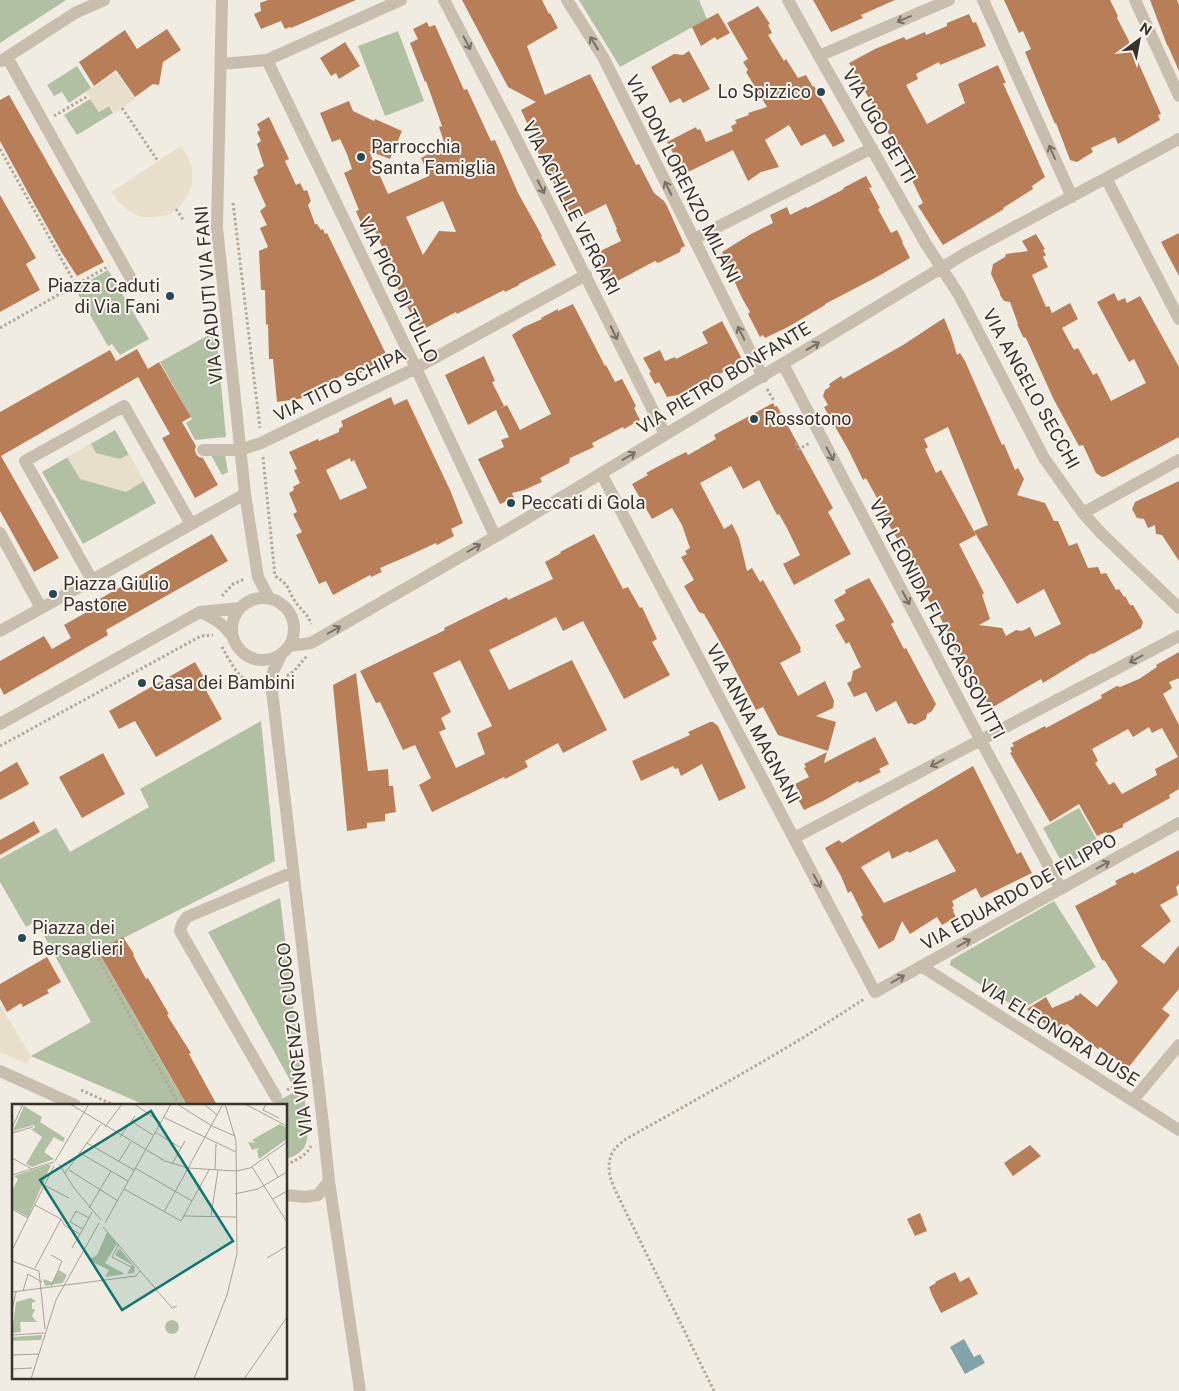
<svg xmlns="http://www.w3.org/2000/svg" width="1179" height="1391" viewBox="0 0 1179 1391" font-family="'Public Sans',sans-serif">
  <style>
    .green { fill: #b1bfa3 }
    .plaza { fill: #e7dfca }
    .water { fill: #83a3ab }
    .building { fill: #b87e58; fill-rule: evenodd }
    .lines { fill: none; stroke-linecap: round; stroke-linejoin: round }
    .path { stroke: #b4a999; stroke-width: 3; stroke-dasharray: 2.5 2.5; stroke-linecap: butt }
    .minor { stroke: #c8beae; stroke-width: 12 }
    .oneway { stroke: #797066 }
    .poi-dot { fill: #264a55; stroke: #f9f5ee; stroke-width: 2 }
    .labels { text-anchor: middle; stroke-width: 4; stroke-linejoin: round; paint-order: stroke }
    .poi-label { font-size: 18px; fill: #38312c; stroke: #f9f5ee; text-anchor: start }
    .street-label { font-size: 18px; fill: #38312c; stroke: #f9f5ee }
    .inset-road { fill: none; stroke: #a7a199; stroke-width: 1 }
    .view { fill: #0f766e; fill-opacity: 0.15; stroke: #0f766e; stroke-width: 2.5 }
    .inset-edge { fill: none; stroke: #38312c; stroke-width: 2.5 }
  </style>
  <rect width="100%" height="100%" fill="#f1ece1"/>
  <path class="green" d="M0 0H66L0 43Z
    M579 0H699L707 19 620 67Z
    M398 31 424 101 385 116 358 46Z
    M77 66 91 88 69 103 62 92 54 96 47 85Z
    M90 99 99 112 109 106 113 113 77 135 64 115Z
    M108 270 149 339 120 355 112 344 108 346 75 289Z
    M216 331 226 437 195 440 186 423 192 419 160 362Z
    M115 430 156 503 83 544 42 472Z
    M225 454 228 472 222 475 211 455Z
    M261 721 275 861 98 951 179 1092 186 1097 183 1099 186 1103 190 1105H145L31 1056 91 1022 36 921 26 927 0 882V859L56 828 70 852 149 807 140 789Z
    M1079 808 1100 845 1064 866 1043 828Z
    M280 898 308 1126C308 1145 305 1153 286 1159V1105H271L296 1091 208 932Z
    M1054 901 1096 967 1020 1010 950 965 951 960Z"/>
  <path class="plaza" d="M116 72 135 99 115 113 109 105 99 112 86 92Z
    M181 146 188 157 192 169V183L188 195 180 206 169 214 156 217H142L130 212 120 203 112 192Z
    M91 444 96 453 120 459 129 454 144 481 126 492 80 479 67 457Z
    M0 1005 31 1056 27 1064 0 1052Z"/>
  <path class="water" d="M964 1339 974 1357 980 1354 985 1363 965 1374 950 1347Z"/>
  <path class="building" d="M268 0H356L291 28 290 27 285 29 281 21 261 29 254 14 261 11 260 3Z
    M462 0H542L549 14 550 13 558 28 527 46 545 95 590 74 636 165 639 164 654 193 664 201 667 206 685 246 681 248 680 252 658 263 655 261 608 286 594 254 621 241 616 230 617 229 606 204 574 220 571 214 568 215 549 172 547 171 535 146 536 142 521 110 536 102 508 87Z
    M813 0H895L861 15 863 18 831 32Z
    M1004 0H1110L1118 16 1117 18 1127 37 1161 114 1158 115 1160 120 1118 144 1115 137 1091 148 1093 152 1077 162 1070 160 1056 123 1055 124 1025 52 1031 49 1023 31 1019 33Z
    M1150 0H1177L1179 5V71L1168 46 1167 45Z
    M758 6 770 24 768 25 772 33 768 35 784 61 786 59 798 78 806 75 813 87 814 86 845 141 833 147 825 134 801 146 789 125 765 140 779 167 761 172 748 181 733 150 684 174 667 142 696 127 697 130 700 129 706 142 733 131 731 126 737 123 735 120 749 115 748 113 767 107 746 72 748 70 743 62 748 59 727 23Z
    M718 13 730 33 717 40 715 37 701 46 692 27Z
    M969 14 973 23 976 22 986 46 940 65 939 62 916 74 918 79 906 85 927 124 965 103 958 84 998 65 1006 83H1003L1045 177 1032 186 1033 189 1003 208 1004 209 943 245 918 206 923 203 910 176 911 173 849 63 875 49 904 37 906 40 925 32 926 35 947 26V23Z
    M427 22 429 27 435 25 464 90 467 89 491 141 495 140 518 193 542 236 541 237 556 265 519 284V285L505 292 504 290 457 314 456 312 422 330 417 321 415 322 398 289 391 272 393 271 374 229 365 233 356 211 359 210 344 173 352 169 347 154 340 139 332 142 320 113 349 101 353 111 374 121 375 119 402 131 390 159 369 151 388 194 429 176 421 158 445 145 439 127 442 126 426 81 425 82 410 43 418 39 413 29ZM443 201 456 232 439 231 423 255 406 217Z
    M167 29 181 50 163 62 159 85 153 84 135 97 116 70 94 86 79 62 125 30 137 49Z
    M345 42 360 66 339 79 336 73 331 76 320 58Z
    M689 51 710 89 683 103 680 98 670 103 651 67 674 54 683 55Z
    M9 95 104 262 77 276 62 253 31 198 0 141V100Z
    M269 117 289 159 285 161 296 185 300 183 304 191 307 190 311 201 308 205 315 224H317L321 230 323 229 325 234 327 233 388 358 360 373 357 368 321 386V389L312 391 311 397 277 402 273 359H269L268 324 266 325 265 290H261L259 251 268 247 260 228 267 225 260 211 266 206 253 177 258 174 257 170 264 166 257 144 261 141 257 132 260 130 257 124Z
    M866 176 872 187 869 188 880 208 878 209 891 233 897 230 903 242H902L910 258 875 278 825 304V305L788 327 765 338 763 335 760 337 748 314 750 312 742 298 733 278 730 279 720 255 723 254 722 252 751 234 773 223 770 215 787 207 790 215 806 207 807 208 844 189 843 188Z
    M0 195 36 258 26 264 40 290 0 312Z
    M1179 233V276L1161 242Z
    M1036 234 1045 249 1043 250 1046 255 1043 257 1048 267 1032 275 1046 307 1049 306 1052 313 1070 303 1078 319 1062 328 1074 350 1078 348 1093 375 1097 373 1111 401 1146 383 1134 359 1129 362 1097 302 1114 293 1118 301 1125 298 1127 303 1140 296 1179 367V437L1106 476 1102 477 1096 473 1083 445 1079 446 1053 398 1026 338 1023 337 1017 324H1018L1010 302 1004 301 1000 295V293L991 274 993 264 1005 257 1006 254 1028 251 1022 241Z
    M573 304 605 366 606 365 615 382 622 379 636 406 634 408 640 420 624 429 623 427 596 441 592 443 594 447 570 458 569 463 540 478 542 482 524 490 512 493 514 498 500 504 478 459 504 447 501 440 509 437 496 410 468 425 445 375 484 356 495 381 492 382 504 406 499 409 507 405 520 430 551 414 512 335 524 327 542 319 541 318 558 309V311Z
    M944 318 951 335 957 355 960 353 965 361 1002 445 1004 444 1015 470 1018 468 1024 479 1017 495 1045 503 1054 521H1058L1069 546 1077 543 1088 568 1098 567 1101 574 1106 573 1116 590 1119 589 1124 597 1125 596 1130 605H1133L1143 622 1141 628 1093 654 1092 653 1043 683 1041 679 993 707 988 704 959 654 957 655 950 640 951 639 938 613 936 614 909 563 911 562 880 510 883 509 866 478 863 480 849 451 824 407 828 405 823 396 825 390 830 387 829 384 841 376 843 379 903 345ZM948 427 988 525 974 531 1017 604 1044 589 1061 624 1035 637 1030 627 1022 631 1016 630 1006 636 1002 628 979 625 990 619 982 595 984 593 959 544 976 535 941 470 936 473 925 449 928 447 924 439Z
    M722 321 743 361 683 394 667 397 659 382 655 384 649 373 651 372 643 358 660 350 665 361 675 357 676 359 708 343 702 332Z
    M137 349 148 369 159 362 191 417 182 422 196 446 195 450 196 454 199 457 203 458 218 485 195 498 162 438 170 434 138 377 1 456 59 558 34 572 0 511V412L110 350 116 361Z
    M391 397 394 405 407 399 450 490 463 523 451 529 454 536 437 545 436 543 408 556 380 568 382 572 371 577 370 575 333 595 326 581 319 584 296 535 302 532 293 514 297 512 289 493 294 490 293 487 300 483 294 470 297 469 289 452 318 439 319 441 339 432V429L343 426 341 421ZM350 458 351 462 354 460 367 488 340 500 326 470Z
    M773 403 775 407 777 406 833 508 828 512 851 554 794 585 783 564 800 555 787 528 779 514 777 515 759 480 743 489 731 466 700 483 724 529 732 524 739 538 747 571 752 568 760 582 763 580 801 648 800 649 801 652 780 663 798 696 825 681 834 701 833 708 816 716 836 722 828 751 778 735 763 707 756 710 727 654 704 614 699 612 684 586 694 580 681 557 687 554 685 551 690 548 682 525 672 508 652 519 632 484 648 475 646 473 672 459 686 452 688 455 716 439 714 435Z
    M1179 481V561L1162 535 1156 534 1155 525 1148 528 1144 519 1137 518 1132 509 1135 502Z
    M212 534 228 561 106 630 108 635 4 695 0 687V661L44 636 52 649 71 638 64 625 94 608 91 604Z
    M594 534 623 589 628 587 640 608 642 607 657 639 652 642 670 675 624 699 583 621 563 631 556 617 489 650 509 690 572 660 607 730 563 753 558 743 525 761 528 767 505 779 504 777 432 812 419 785 431 778 415 745 403 750 380 702 376 703 360 671 445 630 444 628 507 597 508 600 553 579 545 562 561 553 560 552ZM460 660 492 726 477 733 485 754 456 768 439 732 446 729 441 718 451 712 433 673Z
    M869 578 894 622 891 624 904 649 906 648 936 704 932 711 927 714 926 719 915 725 911 723 908 724 896 701 876 712 866 692 854 697 847 683 851 681 853 671 861 667 849 642 846 644 835 625 845 620 834 600 846 593 845 590Z
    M1179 652V678L1169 682 1172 688 1163 694 1179 725V789L1169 795 1170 798 1123 824V827L1108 834 1106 832 1097 836 1079 804 1050 822 1010 753 1012 752 1010 748 1014 746 1012 743 1045 726 1046 728 1102 698 1101 695 1117 686 1120 687 1139 679 1157 667 1156 665ZM1149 727 1152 733 1162 728 1178 757 1155 769 1157 775 1122 794 1114 782 1109 785 1095 763 1098 761 1092 749 1128 729 1133 737Z
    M195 662 206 681 202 683 222 719 156 757 135 721 119 729 109 711Z
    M356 673 368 771 388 769 389 786H393L396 812 385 814V821L367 823V828L347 831 333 685Z
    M710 722H713L718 726 746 788 719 801 702 764 681 776 678 768 675 769 673 766 641 781 632 761 690 735 688 732Z
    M875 737 889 764 879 769 881 772 859 783 858 781 825 800 804 810 795 794 799 792 795 784 809 777 804 768 806 767 804 764 827 752 824 763Z
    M103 753 125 794 82 818 59 777Z
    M17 762 29 784 0 800V772Z
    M973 766 1017 854 1021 852 1032 873 981 898 976 888 952 901 954 906 952 907 954 911H953L956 917 942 925 937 917 910 934 902 921 894 940 879 949 861 917 863 915 851 891 848 893 841 876 825 848 839 840 842 843ZM937 839 956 871 884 903 861 867 889 851 892 859 908 851 909 853Z
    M34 821 40 832 0 855V840Z
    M1179 850V884L1176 887 1178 895 1160 905 1171 921 1141 946 1164 964 1179 945V989L1162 1009 1170 1015 1128 1068 1100 1047 1098 1049 1067 1024 1062 1027 1047 1025 1035 1017 1027 1009 1046 997 1052 1008 1073 999 1076 995 1078 996 1080 993 1097 1007 1118 982 1105 961 1102 960 1075 906 1117 884 1115 881 1133 872 1134 874Z
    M123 937 134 954 133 955 146 979 148 978 169 1014 167 1015 191 1053 189 1054 217 1105H187L98 951Z
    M47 957 61 982 47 990 49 993 23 1007 21 1003 7 1012 0 999V984Z
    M1030 1145 1041 1156 1013 1176 1004 1163Z
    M920 1213 927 1231 915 1236 907 1219Z
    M955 1272 960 1282 969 1277 978 1294 941 1313 932 1295 929 1287 936 1283 935 1282Z"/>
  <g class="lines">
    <path class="path" d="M122 108 158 161
      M54 116 88 96
      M0 149 76 285
      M233 203 260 428
      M176 209 184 221
      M0 328 109 266
      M767 389 774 401
      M796 443 799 449 810 443
      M263 457 275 576C291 586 286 588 295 601 300 609 308 614 311 624
      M222 596 233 584 245 579
      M222 647C230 661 239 682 257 685
      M287 676 294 671 307 656
      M0 746 201 636 213 635
      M96 954 179 1105
      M81 1090 114 1105
      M287 1090 304 1081
      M286 1165C296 1160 306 1156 311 1146
      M714 1391 618 1196C611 1182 604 1165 614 1150 617 1146 622 1142 626 1139 706 1094 787 1050 864 999"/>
    <path class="minor" d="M222 0 217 228 245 494 258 577 269 598
      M444 0 508 122 665 434
      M567 0 603 57 763 377
      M788 0 819 56 926 244 959 295 1044 458 1083 513 1101 533 1179 608
      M983 0 1072 197
      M1135 0 1179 96
      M819 56 949 0
      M7 57 130 277
      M267 60 416 368 495 536
      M1 61 75 13 104 0
      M221 64 267 60 401 0
      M1106 178 1179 319
      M694 239 872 148
      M783 364 974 728 1061 889
      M203 450H240L261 443 416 368 586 275
      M601 473 875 992 1179 823
      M1083 513 1179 460
      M191 524 124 406 25 461 92 580 245 494
      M0 533 41 608
      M232 629a31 31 0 1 1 62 0a31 31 0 1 1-62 0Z
      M200 612C216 619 223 624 233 637
      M0 631 92 580
      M289 646 311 643 524 520 966 253 1179 139
      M282 653 273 672 271 682 323 1124 329 1181 360 1391
      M0 724 200 612 240 608
      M794 838 1179 636
      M921 966 1179 1130
      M0 1071 75 1105
      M276 1097 180 931 182 924 187 917 293 872
      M1133 1100 1179 1045
      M286 1195 305 1197 318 1195 329 1181"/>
  </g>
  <defs><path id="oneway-shaft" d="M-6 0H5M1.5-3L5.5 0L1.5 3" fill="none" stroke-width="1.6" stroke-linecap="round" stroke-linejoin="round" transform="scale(1.25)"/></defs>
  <g class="oneway">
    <use href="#oneway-shaft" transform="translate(904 19) rotate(157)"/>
    <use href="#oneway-shaft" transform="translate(467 43) rotate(62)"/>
    <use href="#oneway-shaft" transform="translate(594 43) rotate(-122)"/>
    <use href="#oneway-shaft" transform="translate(1052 152) rotate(-114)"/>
    <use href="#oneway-shaft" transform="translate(541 187) rotate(63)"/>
    <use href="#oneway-shaft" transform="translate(668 188) rotate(-117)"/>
    <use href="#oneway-shaft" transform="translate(614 333) rotate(64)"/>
    <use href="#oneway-shaft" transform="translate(741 333) rotate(-117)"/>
    <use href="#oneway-shaft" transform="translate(813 346) rotate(-31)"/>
    <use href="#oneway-shaft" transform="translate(830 454) rotate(62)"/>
    <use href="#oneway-shaft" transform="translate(629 456) rotate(-31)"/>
    <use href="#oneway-shaft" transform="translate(474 548) rotate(-30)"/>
    <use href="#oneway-shaft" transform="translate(906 598) rotate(62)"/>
    <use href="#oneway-shaft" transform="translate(334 630) rotate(-30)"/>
    <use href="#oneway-shaft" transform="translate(1136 659) rotate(152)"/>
    <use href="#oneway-shaft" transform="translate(937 763) rotate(152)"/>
    <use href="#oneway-shaft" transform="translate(1103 865) rotate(-29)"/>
    <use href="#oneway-shaft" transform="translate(817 881) rotate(62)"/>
    <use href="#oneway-shaft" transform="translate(964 943) rotate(-29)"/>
    <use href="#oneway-shaft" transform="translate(898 979) rotate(-29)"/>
  </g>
  <g class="poi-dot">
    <circle cx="821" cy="92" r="5"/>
    <circle cx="361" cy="157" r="5"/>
    <circle cx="170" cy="296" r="5"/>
    <circle cx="754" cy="419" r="5"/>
    <circle cx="511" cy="503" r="5"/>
    <circle cx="53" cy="594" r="5"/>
    <circle cx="142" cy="683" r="5"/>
    <circle cx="22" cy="938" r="5"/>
  </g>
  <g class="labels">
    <g class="poi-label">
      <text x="811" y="98" text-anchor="end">Lo Spizzico</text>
      <text x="371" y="153">Parrocchia<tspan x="371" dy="21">Santa Famiglia</tspan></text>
      <text x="160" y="292" text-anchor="end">Piazza Caduti<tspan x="160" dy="21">di Via Fani</tspan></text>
      <text x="764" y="425">Rossotono</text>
      <text x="521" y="509">Peccati di Gola</text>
      <text x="63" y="590">Piazza Giulio<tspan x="63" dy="21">Pastore</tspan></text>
      <text x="152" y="689">Casa dei Bambini</text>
      <text x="32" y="934">Piazza dei<tspan x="32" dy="21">Bersaglieri</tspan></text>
    </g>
    <g class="street-label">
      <text transform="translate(879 126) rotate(60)" y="6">VIA UGO BETTI</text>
      <text transform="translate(683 179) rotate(63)" y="6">VIA DON LORENZO MILANI</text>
      <text transform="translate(571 208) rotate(63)" y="6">VIA ACHILLE VERGARI</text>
      <text transform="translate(398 290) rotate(64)" y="6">VIA PICO DI TULLO</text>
      <text transform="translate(209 295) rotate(-95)" y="6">VIA CADUTI VIA FANI</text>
      <text transform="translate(724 378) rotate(-31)" y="6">VIA PIETRO BONFANTE</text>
      <text transform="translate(340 385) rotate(-26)" y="6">VIA TITO SCHIPA</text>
      <text transform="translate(1031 389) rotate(61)" y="6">VIA ANGELO SECCHI</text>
      <text transform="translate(937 619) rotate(62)" y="6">VIA LEONIDA FLASCASSOVITTI</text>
      <text transform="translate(753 724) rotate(62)" y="6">VIA ANNA MAGNANI</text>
      <text transform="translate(1019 892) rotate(-29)" y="6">VIA EDUARDO DE FILIPPO</text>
      <text transform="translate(1059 1033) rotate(32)" y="6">VIA ELEONORA DUSE</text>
      <text transform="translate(295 1039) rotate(-97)" y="6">VIA VINCENZO CUOCO</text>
    </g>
  </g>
  <g transform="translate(12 1104)">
    <rect width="275" height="275" fill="#f1ece1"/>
    <path d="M12 2 30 13 28 18 53 34 51 38 42 33 32 48 42 55 20 63 14 60 30 33 19 25 23 24 22 21 1 27ZM268 20 275 24V35L247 55 245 47 247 44 240 46 236 38 244 39 240 36ZM35 61H39L16 113 0 104V87L6 75 2 72ZM95 128 105 140 93 159 113 170 93 173 97 166 76 156 85 151ZM107 144 123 163 122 169 115 170 120 161 103 151ZM47 166 55 171 51 179 33 182 31 175 40 178ZM19 194 24 197 20 199V205H23L20 212 25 218H8L9 228 0 229 4 198ZM153 223a7 7 0 1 1 14 0a7 7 0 1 1-14 0ZM30 231 29 236 0 237V233Z" fill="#b1bfa3"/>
    <path class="inset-road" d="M58 0 153 57 176 64 224 67 238 64 275 38M122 0 148 18M165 0 200 22 223 32M192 0 205 11M233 0 275 22M254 0 251 6 267 14M151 13 224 48M119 17 141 31M93 23 110 0M0 24 11 0M143 28 169 44M0 29 21 23M108 33 123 12M75 39 122 66M68 49 116 77M0 54 20 65M255 54 266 73M43 57 77 0M107 57 119 38M47 60 62 84 89 116M160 60 173 37M240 63 275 118M123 64 180 97M57 66 106 97M203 66 204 40M53 69 89 20M0 71 42 58M32 81 57 94M112 85 169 117 197 66M223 90 246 85 275 68M261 95 275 87M23 101 49 115M77 104 99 67M0 105 16 114M152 108 211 0M171 112 224 113M199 112 206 66M77 114 64 107 58 118 71 125 80 108M49 115 53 122 68 130M93 119 159 0M91 123 160 204 165 202M107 140 100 153 119 163M60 144 71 125M0 146 42 62M39 151 50 157 39 183M255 154 275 142M0 157 27 167 33 225M23 164 49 115M11 187 16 170 30 178M0 188 124 172 128 167M0 206 4 188M0 231 32 229M0 251 27 250M0 265 20 264M19 275 44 196 87 119M182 275 215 191 225 150 224 37 213 0M232 275 275 213"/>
    <path class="view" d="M139 7 221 137 110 206 28 76Z"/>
    <rect width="275" height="275" class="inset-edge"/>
  </g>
  <g transform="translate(1139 40) rotate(32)" stroke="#f9f5ee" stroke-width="4" paint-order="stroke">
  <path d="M0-4L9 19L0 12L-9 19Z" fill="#38312c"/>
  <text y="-8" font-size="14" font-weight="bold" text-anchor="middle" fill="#38312c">N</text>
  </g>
</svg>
